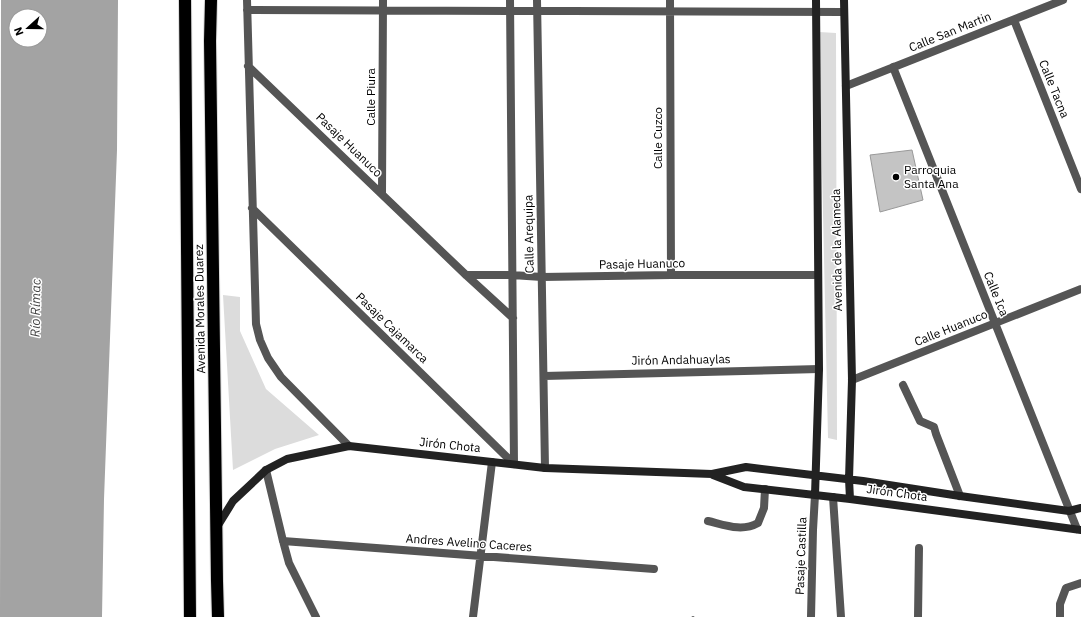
<svg xmlns="http://www.w3.org/2000/svg" width="1081" height="617" viewBox="0 0 1081 617" font-family="'IBM Plex Sans',sans-serif">
  <style>
    .green { fill: #dcdcdc }
    .water { fill: #a3a3a3; fill-rule: evenodd }
    .building { fill: #c4c4c4; stroke: #999 }
    .lines { fill: none; stroke-linecap: round; stroke-linejoin: round }
    .highway-casing { stroke: #dbdbdb; stroke-width: 14 }
    .path { stroke: #777; stroke-width: 2.5; stroke-dasharray: 1 2; stroke-linecap: butt }
    .lane { stroke: #555; stroke-width: 8 }
    .street { stroke: #555; stroke-width: 8 }
    .secondary { stroke: #222; stroke-width: 8 }
    .highway { stroke: #000; stroke-width: 12 }
    .poi-dot { fill: #000; stroke: #fff; stroke-width: 1.5 }
    .labels { text-anchor: middle; stroke-width: 3; stroke-linejoin: round; paint-order: stroke }
    .street-label { font-size: 12px; fill: #000; stroke: #fff }
    .poi-label { font-size: 12px; fill: #000; stroke: #fff; text-anchor: start }
    .water-label { font-size: 13px; font-style: italic; fill: #444; stroke: #fff }
  </style>
  <rect width="100%" height="100%" fill="#fff"/>
  <path class="green" d="M819 32 836 33 837 440 828 438Z
    M223 295 240 297V331L266 389 319 435 275 449 233 470Z"/>
  <path class="water" d="M1 0H118L117 150 104 499 102 617H0ZM16 16H40V40H16Z"/>
  <path class="building" d="M912 150 923 200 880 212 870 155Z"/>
  <g class="lines">
    <defs>
      <path id="highway" d="M185 0 190 617
        M211 0 210 41 217 581 218 617"/>
    </defs>
    <use href="#highway" class="highway-casing"/>
    <path class="path" d="M693 617V615"/>
    <path class="lane" d="M903 385 920 421 934 427 936 434 960 496
      M833 497 841 617
      M708 521C725 525 742 532 758 523L764 508 765 489
      M918 617 919 548
      M1060 617V604L1066 588 1081 583"/>
    <path class="street" d="M247 0 256 324 260 340 268 358 281 377 349 446
      M510 0 514 464
      M537 0 545 468
      M670 0 671 275
      M247 10 844 12
      M1014 20 1081 189
      M248 66 466 275 513 318
      M893 67 1077 529
      M846 86 1063 0
      M382 193 383 0
      M252 208 514 464
      M466 275H512L542 277 671 275H818
      M544 376 819 369
      M852 380 1081 289
      M266 470 283 541 289 563 316 617
      M283 541 654 569
      M473 617 492 462
      M811 617 813 530 815 495"/>
    <path class="secondary" d="M844 0 852 380 849 479 850 499
      M713 475 744 487 850 499 1081 530
      M815 495 819 369 816 0
      M217 527 233 501 266 470 287 459 349 446 545 468 712 474 746 467 863 481 960 496 1069 511 1081 508"/>
    <use href="#highway" class="highway"/>
  </g>
  <circle class="poi-dot" cx="896" cy="177" r="4"/>
  <g class="labels">
    <g class="street-label">
      <text transform="translate(950 32) rotate(-22)" y="4">Calle San Martin</text>
      <text transform="translate(1054 89) rotate(68)" y="4">Calle Tacna</text>
      <text transform="translate(371 97) rotate(-90)" y="4">Calle Piura</text>
      <text transform="translate(658 138) rotate(-90)" y="4">Calle Cuzco</text>
      <text transform="translate(349 145) rotate(44)" y="4">Pasaje Huanuco</text>
      <text transform="translate(529 234) rotate(-91)" y="4">Calle Arequipa</text>
      <text transform="translate(837 250) rotate(-91)" y="4">Avenida de la Alameda</text>
      <text transform="translate(642 264) rotate(-1)" y="4">Pasaje Huanuco</text>
      <text transform="translate(996 294) rotate(68)" y="4">Calle Ica</text>
      <text transform="translate(200 309) rotate(-91)" y="4">Avenida Morales Duarez</text>
      <text transform="translate(392 328) rotate(44)" y="4">Pasaje Cajamarca</text>
      <text transform="translate(951 328) rotate(-22)" y="4">Calle Huanuco</text>
      <text transform="translate(681 360) rotate(-1)" y="4">Jirón Andahuaylas</text>
      <text transform="translate(450 445) rotate(6)" y="4">Jirón Chota</text>
      <text transform="translate(897 493) rotate(8)" y="4">Jirón Chota</text>
      <text transform="translate(469 543) rotate(4)" y="4">Andres Avelino Caceres</text>
      <text transform="translate(801 556) rotate(-88)" y="4">Pasaje Castilla</text>
    </g>
    <g class="poi-label">
      <text x="904" y="174">Parroquia<tspan x="904" dy="14">Santa Ana</tspan></text>
    </g>
    <g class="water-label">
      <text transform="translate(35 308) rotate(-89)" y="5">Río Rímac</text>
    </g>
  </g>
  <g transform="translate(28 28) rotate(249)"><circle r="19" fill="#ffffff" stroke="#999999"/>
  <path d="M0-3L7 15L0 10L-7 15Z" fill="#000000"/>
  <text y="-6" font-size="11" font-weight="bold" text-anchor="middle" fill="#000000">N</text>
  </g>
</svg>
